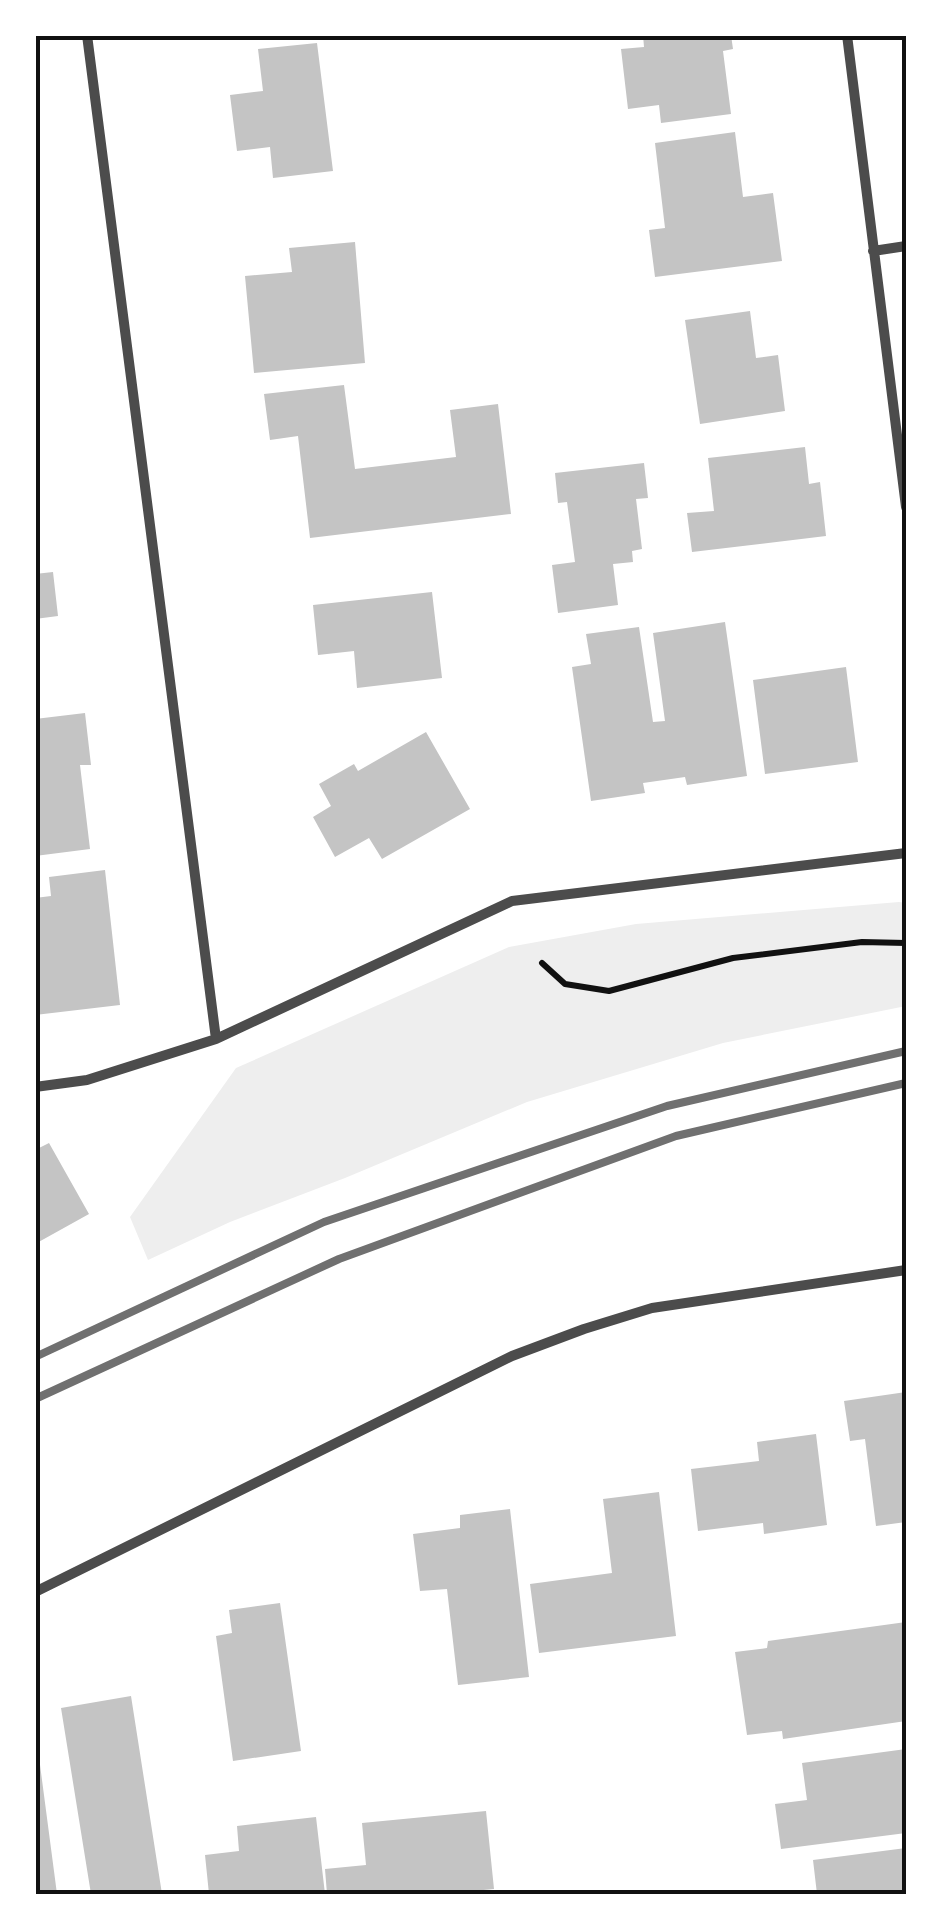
<svg xmlns="http://www.w3.org/2000/svg" width="941" height="1929" viewBox="0 0 941 1929" font-family="'Playfair Display',serif">
  <style>
    .green { fill: #eee }
    .building { fill: #c4c4c4 }
    .lines { fill: none; stroke-linecap: round; stroke-linejoin: round }
    .path { stroke: #111; stroke-width: 6 }
    .minor { stroke: #4c4c4c; stroke-width: 10 }
    .rail { stroke: #707070; stroke-width: 8 }
    .neatline { fill: none; stroke: #111; stroke-width: 4 }
  </style>
  <rect width="100%" height="100%" fill="#fff"/>
  <path class="green" d="M899 902 906 903V1006L723 1043 527 1102 345 1178 230 1222 148 1260 130 1217 236 1068 509 947 636 924Z"/>
  <path class="building" d="M643 35H731L733 49 723 51 731 114 661 123 659 105 628 109 621 49 644 47Z
    M317 43 333 171 273 178 270 147 237 151 230 95 263 91 258 49Z
    M735 132 743 197 773 193 782 261 655 277 649 230 665 228 655 143Z
    M355 242 365 363 254 373 245 276 292 272 289 248Z
    M750 311 756 358 778 355 785 411 700 424 685 320Z
    M344 385 355 469 456 457 450 410 498 404 511 514 310 538 298 436 270 440 264 394Z
    M805 447 809 484 820 482 826 536 692 552 687 513 714 511 708 458Z
    M644 463 648 498 636 499 642 549 632 551 633 562 613 564 618 605 558 613 552 565 575 562 567 502 558 503 555 473Z
    M53 572 58 616 35 619V574Z
    M432 592 442 678 357 688 354 651 318 655 313 605Z
    M725 622 747 776 687 785 685 777 643 783 645 793 591 801 572 667 591 664 586 634 639 627 653 722 665 721 653 633Z
    M846 667 858 762 765 774 753 680Z
    M85 713 91 765H80L90 849 35 856V719Z
    M426 732 470 809 382 859 369 838 335 857 313 817 331 806 319 784 354 764 358 771Z
    M105 870 120 1005 35 1015V898L51 896 49 877Z
    M49 1143 89 1214 35 1244V1150Z
    M906 1392V1522L876 1526 865 1439 850 1441 844 1401Z
    M816 1434 827 1525 764 1534 763 1523 698 1531 691 1469 759 1461 757 1442Z
    M659 1492 676 1636 539 1653 530 1584 612 1573 603 1499Z
    M510 1509 529 1677 458 1685 447 1589 420 1591 413 1534 460 1528V1515Z
    M280 1603 301 1751 233 1761 216 1636 232 1633 229 1610Z
    M906 1622V1721L783 1739 782 1731 747 1735 735 1652 767 1648 768 1641Z
    M131 1696 162 1894H91L61 1708Z
    M35 1742H37L57 1894H35Z
    M906 1749V1833L781 1849 775 1804 807 1800 802 1763Z
    M486 1811 494 1889 473 1891V1894H327L325 1869 366 1865 362 1823Z
    M316 1817 325 1894H209L205 1855 239 1851 237 1826Z
    M906 1848V1894H817L813 1860Z"/>
  <g class="lines">
    <path class="path" d="M542 963 565 984 609 991 733 958 862 942 906 943"/>
    <path class="minor" d="M87 35 216 1039
      M847 35 906 507
      M873 251 906 246
      M35 1087 87 1080 216 1039 512 901 906 853
      M35 1592 512 1356 584 1329 652 1308 906 1270"/>
    <path class="rail" d="M35 1357 324 1222 667 1106 906 1051
      M35 1399 339 1259 676 1136 906 1083"/>
  </g>
  <rect width="941" height="1929" fill="none" stroke="#ffffff" stroke-width="75"/>
  <rect x="38" y="38" width="866" height="1854" class="neatline"/>
</svg>
